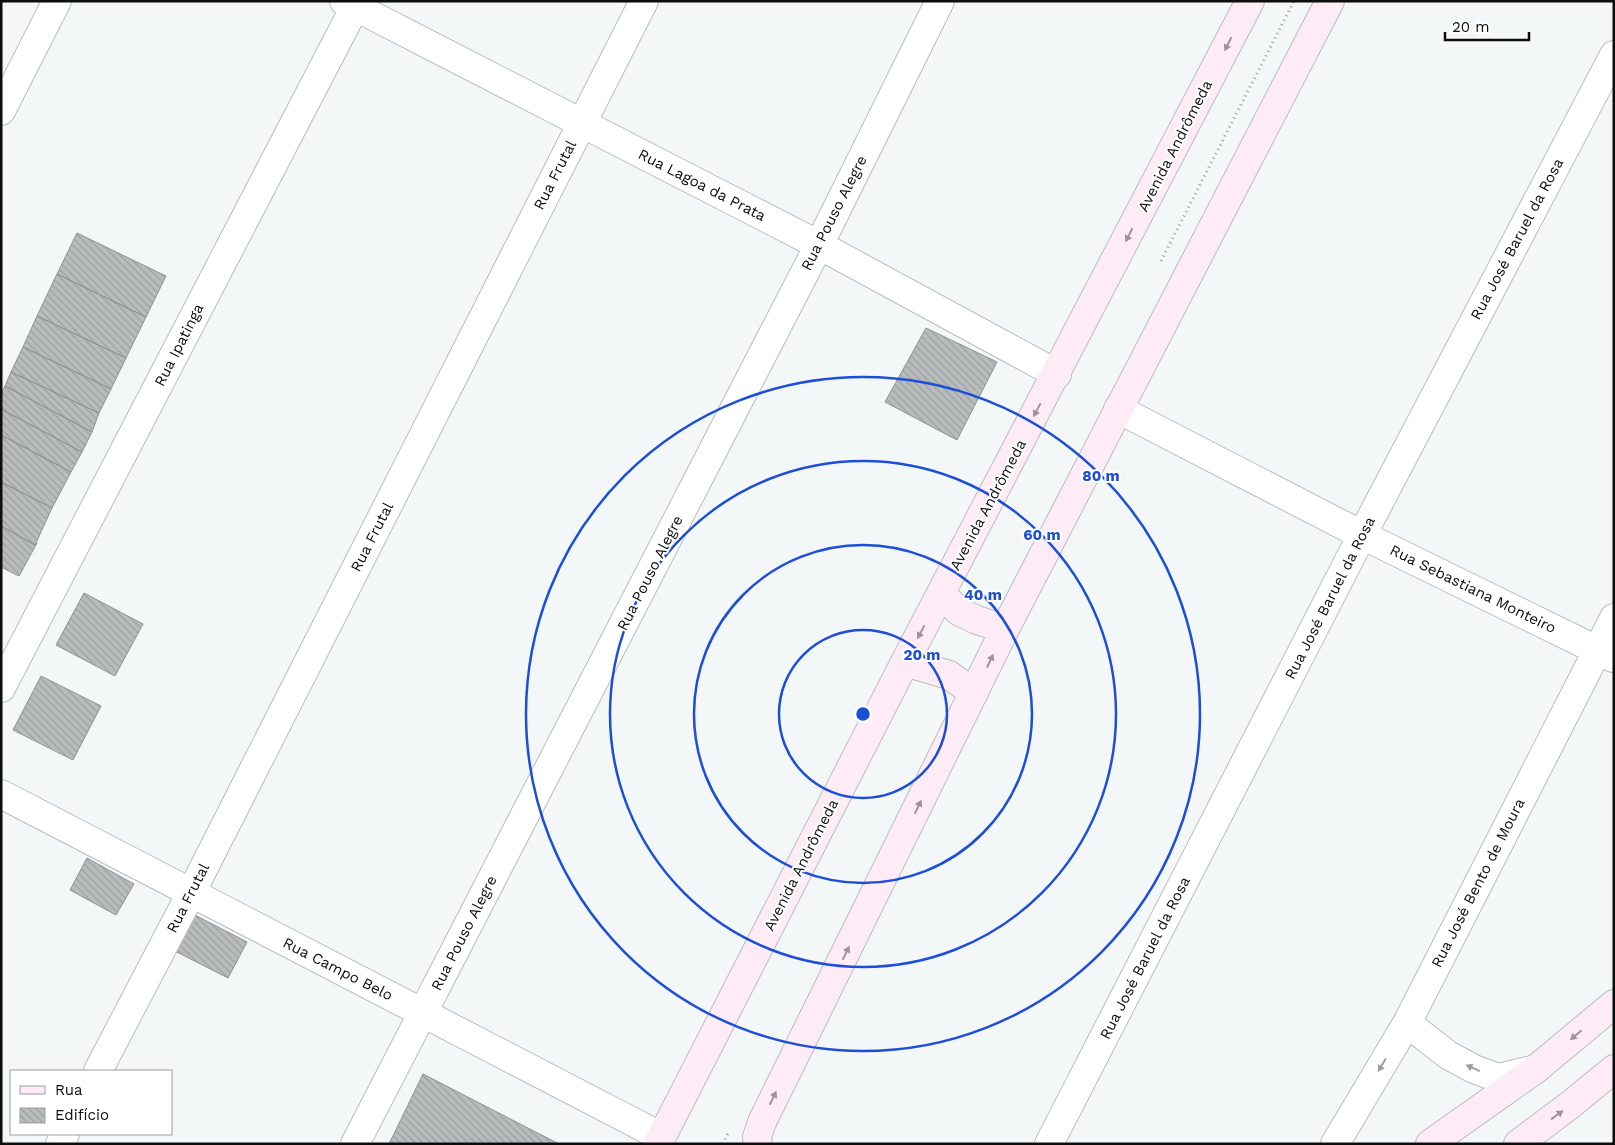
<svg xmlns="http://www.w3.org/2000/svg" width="1615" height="1145" viewBox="0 0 1615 1145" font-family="'Work Sans',sans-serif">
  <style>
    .building { fill: url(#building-back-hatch); stroke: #8e9292 }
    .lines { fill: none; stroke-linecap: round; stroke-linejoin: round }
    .street-casing { stroke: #babdbd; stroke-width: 30 }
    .secondary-casing { stroke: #babdbd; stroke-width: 30 }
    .path { stroke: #999c9c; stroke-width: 3; stroke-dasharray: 1 4; stroke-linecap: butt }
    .street { stroke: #fff; stroke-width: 28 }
    .secondary { stroke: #fdecf6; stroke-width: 28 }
    .oneway { fill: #9d9399 }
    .oneway2 { fill: #9e9e9e }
    .ring { fill: none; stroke: #1d4ed8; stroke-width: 2.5 }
    .labels { text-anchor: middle; stroke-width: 4; stroke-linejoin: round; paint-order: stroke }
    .street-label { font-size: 15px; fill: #0c0d0d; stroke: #fff }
    .centre { fill: #1d4ed8; stroke: #fff; stroke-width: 2.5 }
    .ring-label { font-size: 15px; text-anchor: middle; font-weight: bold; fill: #1d4ed8; stroke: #fff; stroke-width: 4; stroke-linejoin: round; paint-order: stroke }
  </style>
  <defs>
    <pattern id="building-back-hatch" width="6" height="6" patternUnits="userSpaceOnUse" patternTransform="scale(1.25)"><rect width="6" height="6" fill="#b8bcbc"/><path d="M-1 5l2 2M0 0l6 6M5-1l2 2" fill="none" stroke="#9da0a0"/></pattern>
  </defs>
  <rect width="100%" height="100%" fill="#f3f7f7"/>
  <path class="building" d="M77 233 166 276 146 317 57 274Z
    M57 274 146 317 126 358 37 316Z
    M37 316 126 358 111 389 23 347Z
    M926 328 997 362 957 440 885 402Z
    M23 347 111 389 99 413 11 372Z
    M11 372 99 413 92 432 5 386Z
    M5 386 92 432 82 452 1 409V394Z
    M1 409 82 452 71 472 1 435Z
    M1 435 71 472 52 508 1 482Z
    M1 482 52 508 35 545 1 526Z
    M1 526 35 545 37 543 19 576 1 567Z
    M84 593 143 624 115 676 56 645Z
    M41 676 101 706 73 760 13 730Z
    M87 858 134 884 116 915 70 890Z
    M191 913 247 942 228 978 173 950Z
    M423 1074 559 1144H389Z"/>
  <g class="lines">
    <defs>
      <path id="street" d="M344 1 819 245 1057 374
        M1 111 57 1
        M1118 409 1362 535 1613 658
        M1 688 358 1
        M1 794 662 1137
        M1407 1023 1448 1055 1474 1069 1498 1078 1536 1069
        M98 1071 191 893 644 1
        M60 1144 65 1134
        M355 1144 819 245 940 1
        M1049 1144 1362 535 1614 55
        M1335 1144 1407 1023 1614 618"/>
      <path id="secondary" d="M941 594 960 612 977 620 1005 629
        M905 662 949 675 974 693
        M658 1144 905 662 1250 1
        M758 1144 757 1137 762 1122 1005 629 1330 1
        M1430 1144 1536 1069 1614 1004
        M1518 1144 1570 1105 1614 1069"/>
    </defs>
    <use href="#street" class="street-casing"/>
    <use href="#secondary" class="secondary-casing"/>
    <path class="path" d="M1161 261 1294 1
      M723 1144 728 1133"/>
    <use href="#street" class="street"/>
    <use href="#secondary" class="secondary"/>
  </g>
  <defs><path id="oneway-solid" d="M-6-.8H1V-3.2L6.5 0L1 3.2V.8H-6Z" transform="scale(1.25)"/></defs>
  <g class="oneway">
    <use href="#oneway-solid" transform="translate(1228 44) rotate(117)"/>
    <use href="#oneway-solid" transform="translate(1129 235) rotate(117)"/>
    <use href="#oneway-solid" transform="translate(1037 410) rotate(118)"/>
    <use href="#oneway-solid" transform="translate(921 632) rotate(118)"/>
    <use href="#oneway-solid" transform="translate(990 661) rotate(-65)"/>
    <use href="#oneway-solid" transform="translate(918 807) rotate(-64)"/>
    <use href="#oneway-solid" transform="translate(846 953) rotate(-64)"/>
    <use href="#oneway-solid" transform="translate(1576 1035) rotate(140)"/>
    <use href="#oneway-solid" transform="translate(773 1098) rotate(-64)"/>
    <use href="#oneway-solid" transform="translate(1557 1115) rotate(-36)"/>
  </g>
  <g class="oneway2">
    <use href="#oneway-solid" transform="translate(1382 1065) rotate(121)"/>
    <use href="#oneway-solid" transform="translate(1473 1068) rotate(-156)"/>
  </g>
  <g class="ring">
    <circle cx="863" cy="714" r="84"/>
    <circle cx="863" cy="714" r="169"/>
    <circle cx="863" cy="714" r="253"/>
    <circle cx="863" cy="714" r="337"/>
  </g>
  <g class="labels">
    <g class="street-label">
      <text transform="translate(1175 146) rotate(-63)" y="5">Avenida Andrômeda</text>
      <text transform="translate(555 175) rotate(-63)" y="5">Rua Frutal</text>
      <text transform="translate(702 185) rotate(27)" y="5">Rua Lagoa da Prata</text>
      <text transform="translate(834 213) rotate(-63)" y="5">Rua Pouso Alegre</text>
      <text transform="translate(1517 239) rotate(-62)" y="5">Rua José Baruel da Rosa</text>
      <text transform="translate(179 345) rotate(-63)" y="5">Rua Ipatinga</text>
      <text transform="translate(988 505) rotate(-62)" y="5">Avenida Andrômeda</text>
      <text transform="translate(372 537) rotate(-63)" y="5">Rua Frutal</text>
      <text transform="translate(650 573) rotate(-63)" y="5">Rua Pouso Alegre</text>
      <text transform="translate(1473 589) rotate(26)" y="5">Rua Sebastiana Monteiro</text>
      <text transform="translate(1330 598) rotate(-63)" y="5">Rua José Baruel da Rosa</text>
      <text transform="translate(801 865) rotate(-63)" y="5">Avenida Andrômeda</text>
      <text transform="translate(1478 883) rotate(-63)" y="5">Rua José Bento de Moura</text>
      <text transform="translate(188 898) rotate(-63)" y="5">Rua Frutal</text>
      <text transform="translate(464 933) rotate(-63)" y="5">Rua Pouso Alegre</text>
      <text transform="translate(1145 958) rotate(-63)" y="5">Rua José Baruel da Rosa</text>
      <text transform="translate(338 969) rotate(27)" y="5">Rua Campo Belo</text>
    </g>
  </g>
  <circle cx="863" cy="714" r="8" class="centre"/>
  <g class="ring-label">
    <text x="1101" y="481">80 m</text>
    <text x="1042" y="540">60 m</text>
    <text x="983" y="600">40 m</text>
    <text x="922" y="660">20 m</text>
  </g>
  <rect width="1615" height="1145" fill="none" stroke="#0c0d0d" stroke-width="5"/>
  <rect x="10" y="1070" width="162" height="65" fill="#ffffff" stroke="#9e9e9e"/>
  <rect x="20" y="1086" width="25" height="8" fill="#fdecf6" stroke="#9e9e9e"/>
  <text x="55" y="1095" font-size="15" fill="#0c0d0d">Rua</text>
  <rect x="20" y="1108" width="25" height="15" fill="url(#building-back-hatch)" stroke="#9e9e9e"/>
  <text x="55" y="1120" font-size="15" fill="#0c0d0d">Edifício</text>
  <path d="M1445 32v8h84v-8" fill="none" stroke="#0c0d0d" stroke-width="2.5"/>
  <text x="1452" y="32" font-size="15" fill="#0c0d0d" stroke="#ffffff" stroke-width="4" paint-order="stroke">20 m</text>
</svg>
